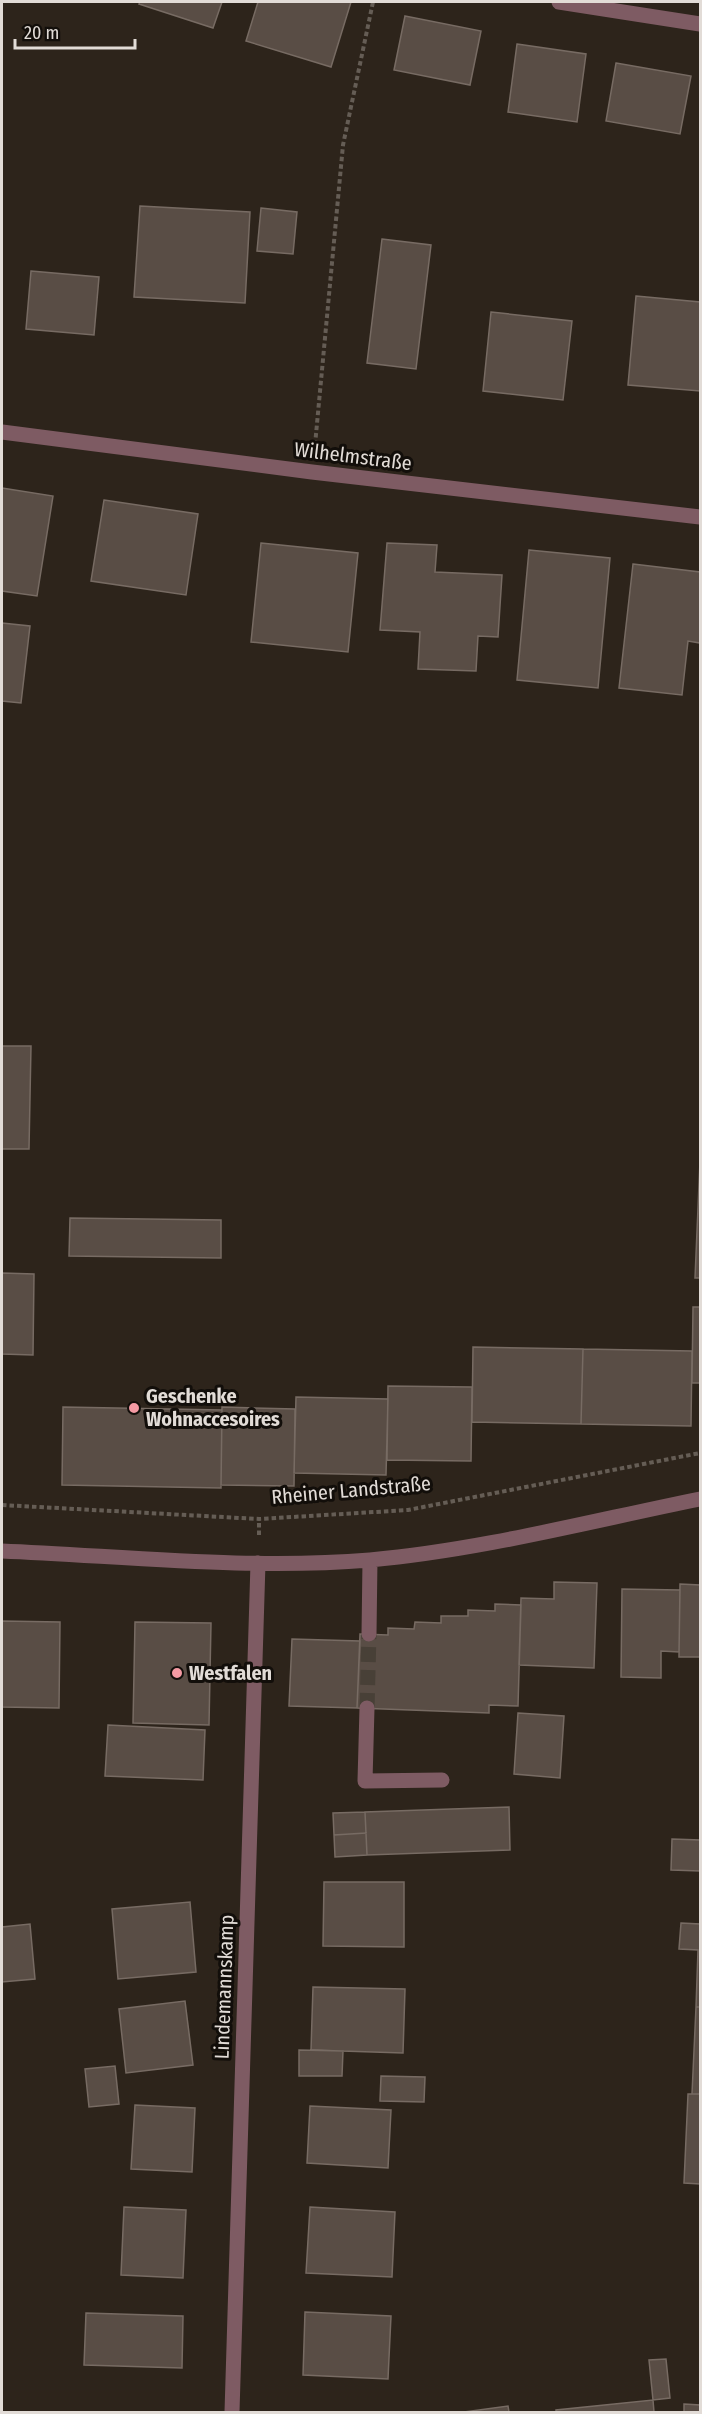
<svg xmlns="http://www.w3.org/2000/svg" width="702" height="2414" viewBox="0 0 702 2414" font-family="'Fira Sans Condensed',sans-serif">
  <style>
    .building { fill: #594d45; stroke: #776b63; stroke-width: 1.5 }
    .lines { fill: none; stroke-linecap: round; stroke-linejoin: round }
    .minor-tunnel { stroke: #484037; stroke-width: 15; stroke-dasharray: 15 8; stroke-linecap: butt }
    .path { stroke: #655d55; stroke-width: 4; stroke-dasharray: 4.5 3; stroke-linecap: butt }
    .minor { stroke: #7e5b63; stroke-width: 15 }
    .poi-dot { fill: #f49aa3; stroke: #120e0a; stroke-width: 2 }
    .labels { text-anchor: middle; stroke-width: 6; stroke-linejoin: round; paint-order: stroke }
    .street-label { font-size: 20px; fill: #e2dcd7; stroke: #120e0a }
    .poi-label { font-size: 20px; font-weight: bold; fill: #e2dcd7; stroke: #120e0a; text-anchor: start }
  </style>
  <rect width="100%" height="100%" fill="#2d241b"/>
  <path class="building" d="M140 2H222L213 28 139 4Z
    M258 2H351L331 67 246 41Z
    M405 16 481 31 470 85 394 70Z
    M517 44 586 54 577 122 508 112Z
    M616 63 691 76 680 134 606 121Z
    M140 206 250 212 245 303 134 297Z
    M261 208 297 212 293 254 257 251Z
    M382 239 431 245 416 369 367 363Z
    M31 271 99 277 94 335 26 329Z
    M636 296 700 302V391L628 385Z
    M491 312 572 321 563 400 483 391Z
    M2 488 53 496 37 596 2 591Z
    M104 500 198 514 186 595 91 581Z
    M261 543 358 553 348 652 251 642Z
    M387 543 437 545 435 572 502 575 498 637 478 636 476 671 418 669 420 632 380 630Z
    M529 550 610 558 598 688 517 680Z
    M633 564 700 572V643L688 641 682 695 619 688Z
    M2 623 30 626 21 703 2 701Z
    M2 1046H31L29 1149H2Z
    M700 1161V1278H695Z
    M70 1218 221 1220V1258L69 1256Z
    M2 1273 34 1274 33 1355 2 1354Z
    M693 1307H700V1383H692Z
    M473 1347 583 1349 581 1424 472 1422Z
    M583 1349 692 1351 691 1426 581 1424Z
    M388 1386 472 1387 471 1461 387 1460Z
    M296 1397 388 1399 386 1475 294 1473Z
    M63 1407 222 1410 221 1488 62 1485Z
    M222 1407 295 1409 294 1486 221 1485Z
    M554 1582 597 1583 594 1668 519 1665 521 1598 554 1599Z
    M680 1584 700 1585V1657H679Z
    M622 1589 680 1590 679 1652 661 1651V1678L621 1677Z
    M495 1604 521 1605 518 1706 489 1705V1713L357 1708 360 1634 388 1635V1628L414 1629 415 1622 441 1623V1616H468V1610L495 1611Z
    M2 1621 60 1622 59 1708 2 1707Z
    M135 1622 211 1623 209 1725 133 1723Z
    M292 1639 360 1641 357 1708 289 1706Z
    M518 1713 564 1716 560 1778 514 1774Z
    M108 1725 205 1730 203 1780 105 1776Z
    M509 1807 510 1850 367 1855 365 1812Z
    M365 1812 366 1833 334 1835 333 1813Z
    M366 1833 367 1855 335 1857 334 1835Z
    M672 1839 700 1840V1871L671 1870Z
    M324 1882H404V1947L323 1946Z
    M190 1902 196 1972 118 1979 112 1909Z
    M681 1923 700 1924V2007H696L698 1950 679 1949Z
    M30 1924 35 1979 2 1982V1927Z
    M313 1987 405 1989 403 2053 311 2050Z
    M185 2001 193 2065 126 2073 119 2009Z
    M696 2007H700V2094H692Z
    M299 2050 343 2051 342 2076H299Z
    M115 2066 119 2104 89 2107 85 2069Z
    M381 2076 425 2077 424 2102 380 2101Z
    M688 2094H700V2184L684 2183Z
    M135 2105 195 2108 192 2172 131 2169Z
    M310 2106 391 2110 388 2168 307 2163Z
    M124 2207 186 2210 183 2278 121 2275Z
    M310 2207 395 2212 392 2277 306 2273Z
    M305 2312 391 2316 388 2379 303 2375Z
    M86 2313 183 2316 182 2368 84 2365Z
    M666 2359 670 2398 653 2400 649 2360Z
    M653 2400 654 2412H556V2410Z
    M684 2404 700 2405V2412H684Z
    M508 2406 509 2412H464Z"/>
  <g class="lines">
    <path class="minor-tunnel" d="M367 1708 369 1634"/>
    <path class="path" d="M315 445 343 145 373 2
      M2 1505 259 1519 408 1510 700 1453
      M259 1535V1519"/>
    <path class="minor" d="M559 2 700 24
      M2 432 312 472 700 517
      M2 1551C123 1556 248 1570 370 1560 481 1550 591 1521 700 1499
      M369 1634 370 1560
      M367 1708 365 1781 442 1780
      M232 2412 258 1563"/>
  </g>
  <g class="poi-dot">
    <circle cx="134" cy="1408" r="6"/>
    <circle cx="177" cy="1673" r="6"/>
  </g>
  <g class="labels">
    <g class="street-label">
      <text transform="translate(353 456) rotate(7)" y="7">Wilhelmstraße</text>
      <text transform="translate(351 1490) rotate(-5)" y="7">Rheiner Landstraße</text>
      <text transform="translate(224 1987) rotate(-88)" y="7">Lindemannskamp</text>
    </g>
    <g class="poi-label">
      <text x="146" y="1403">Geschenke<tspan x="146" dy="23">Wohnaccesoires</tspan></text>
      <text x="189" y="1680">Westfalen</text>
    </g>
  </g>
  <rect width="702" height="2414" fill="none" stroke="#e2dcd7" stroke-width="6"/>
  <path d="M15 39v9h120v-9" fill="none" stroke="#e2dcd7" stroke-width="3"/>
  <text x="24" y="39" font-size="18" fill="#e2dcd7" stroke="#120e0a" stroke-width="4.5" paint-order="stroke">20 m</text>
</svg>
